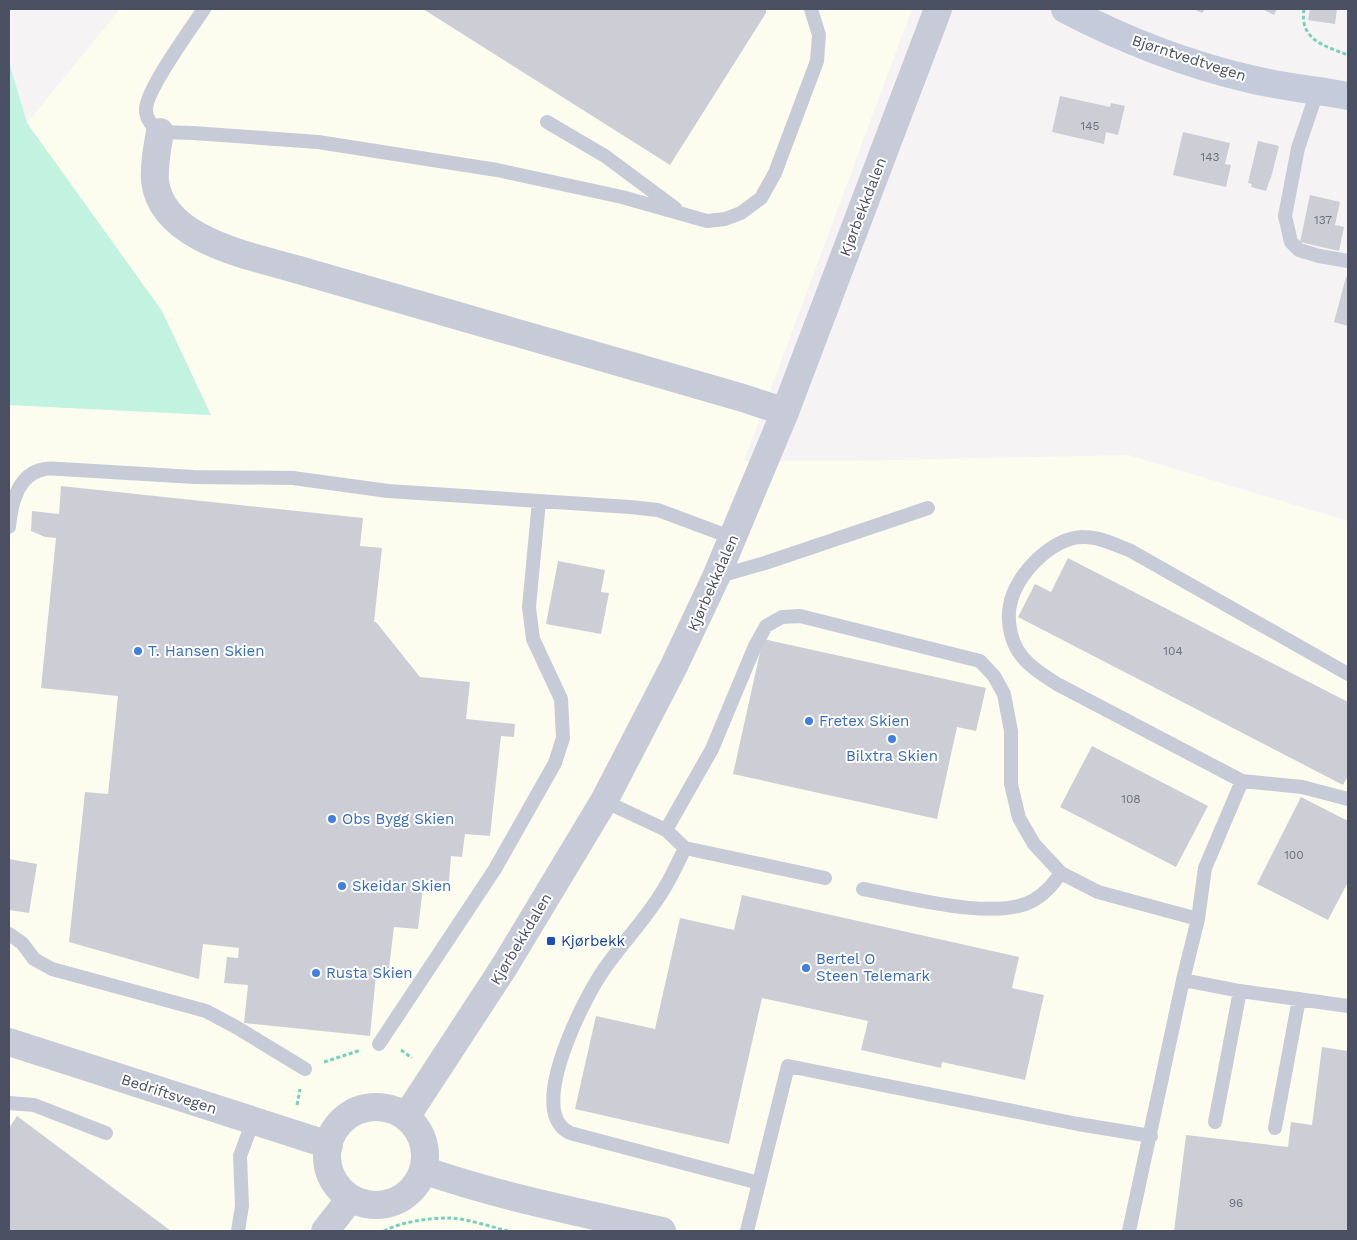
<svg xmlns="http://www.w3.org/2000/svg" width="1357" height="1240" viewBox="0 0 1357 1240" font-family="'Work Sans',sans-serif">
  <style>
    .commercial { fill: #fdfdef }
    .green { fill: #c2f2e0 }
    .building { fill: #cdced5 }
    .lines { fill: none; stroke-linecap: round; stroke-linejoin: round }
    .path { stroke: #79d1bb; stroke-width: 3; stroke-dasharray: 4 2.5; stroke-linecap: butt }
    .service { stroke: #c7cbd7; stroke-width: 14 }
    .minor { stroke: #c7cbd7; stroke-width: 28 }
    .tertiary { stroke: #c7cbd7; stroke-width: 28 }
    .secondary { stroke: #c6cbdb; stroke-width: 28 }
    .shop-dot { fill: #3f7fe0; stroke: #fff; stroke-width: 2 }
    .transit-dot { fill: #1a4fb4; stroke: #fff; stroke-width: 2 }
    .labels { text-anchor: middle; stroke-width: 4; stroke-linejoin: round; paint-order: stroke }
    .number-label { font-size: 12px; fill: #6b707e }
    .street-label { font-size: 15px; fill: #4a5061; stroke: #fff }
    .shop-label { font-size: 15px; fill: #366cbe; stroke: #fff; text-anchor: start }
    .transit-label { font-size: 15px; fill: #164399; stroke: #fff; text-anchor: start }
  </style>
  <rect width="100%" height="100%" fill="#f5f3f3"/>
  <path class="commercial" d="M120 9H912L744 461H848L1128 455 1348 521V1231H9V405L211 415 162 311 27 123Z"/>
  <path class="green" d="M9 62 27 123 162 311 211 415 9 405Z"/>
  <path class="building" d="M423 9H766V13L670 165Z
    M1193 9H1205L1202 13Z
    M1262 9H1277L1274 15Z
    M1310 9H1337L1335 24 1308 20Z
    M1060 96 1110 107 1111 103 1125 106 1118 135 1106 132 1104 144 1052 132Z
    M1183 132 1230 143 1225 164 1231 165 1226 187 1173 175Z
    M1258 141 1279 146 1272 174 1266 191 1251 187 1252 184 1248 183Z
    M1310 195 1340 202 1335 225 1344 227 1339 251 1300 242Z
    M1346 277 1348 278V326L1334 322Z
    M61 486 363 518 360 546 382 548 374 622H376L420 677 470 682 466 719 515 724 514 737 501 736 490 836 465 834 462 857 451 856 449 882 424 880 418 929 394 927 388 976 376 975 370 1036 244 1023 248 985 224 983 227 957 238 958 239 948 203 944 199 979 69 942 85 792 108 794 118 696 41 688 56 538 45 537 31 531 32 511 59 514Z
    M1068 558 1348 702V776L1343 785 1018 617 1035 584 1051 592Z
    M558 561 605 570 601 592 609 593 601 634 546 624Z
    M763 639 986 688 976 731 957 727 937 819 733 774Z
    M1092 746 1208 806 1176 867 1060 807Z
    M1301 797 1348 821V882L1328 920 1257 884Z
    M9 859 37 864 29 913 9 910Z
    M742 895 1019 957 1012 988 1044 995 1025 1080 942 1062 941 1068 861 1050 868 1021 762 998 729 1144 575 1109 596 1016 655 1029 680 918 734 930Z
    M1322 1047 1348 1051V1231H1174L1186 1135 1288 1147 1291 1122 1312 1125Z
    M17 1116 171 1231H9V1128Z"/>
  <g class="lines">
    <path class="path" d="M1304 9C1299 40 1325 46 1348 55
      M401 1050 412 1058
      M324 1062 361 1050
      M297 1105 300 1089
      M384 1231C401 1222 428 1218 448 1218 465 1218 492 1227 508 1231"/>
    <path class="service" d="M204 9C192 27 145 91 146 110 146 120 153 126 160 132L193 133 318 142 497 170 622 197 707 221 725 219 741 213 761 198 775 173 817 61 819 35 811 9
      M1315 90 1313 104 1298 148 1285 216 1291 242 1299 250 1319 256 1348 261
      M547 122 605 156 675 208
      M9 527C11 504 18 473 45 469 50 468 56 469 61 469L194 477 293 478 388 491 630 507 658 510 733 538
      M716 577 765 563 928 508
      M1348 674 1131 551C1116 545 1100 537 1084 537 1053 536 1015 575 1010 605 1007 618 1010 637 1017 649 1025 664 1043 675 1057 684L1242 781 1302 787 1348 799
      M604 801 666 830 685 848 825 878
      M666 830 712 749 755 646 766 626 782 617 800 616 980 661 994 676 1004 694 1011 731V784L1019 818 1034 844 1061 873 1098 892 1198 919
      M685 848C678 863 671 878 662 892 646 919 623 942 605 968 585 996 534 1096 561 1126 563 1129 567 1131 570 1133L759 1183
      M863 889C906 897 997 922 1034 900 1046 893 1053 884 1061 873
      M9 934 22 943 34 959 52 969 206 1011 236 1027 305 1069
      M1183 980 1240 991 1348 1006
      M379 1044 495 869 555 763 563 738 561 699 533 639 529 607 539 501
      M9 1103 34 1105 106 1133
      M1215 1122 1240 991
      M1275 1128 1299 999
      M238 1231 242 1206 240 1156 253 1121
      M747 1231 788 1066 1078 1124 1151 1136
      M1129 1231 1183 980 1198 919 1205 868 1242 781"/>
    <path class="minor" d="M160 132C157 149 154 164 155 181 162 241 252 256 299 270L743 398 785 412
      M9 1042 329 1145"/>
    <path class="tertiary" d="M327 1156a49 49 0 1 1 98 0a49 49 0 1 1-98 0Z
      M406 1117 504 967 604 801 673 668 716 577 785 412 938 9
      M423 1170C501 1197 582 1213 662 1231
      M325 1231 351 1198"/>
    <path class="secondary" d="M1065 9C1124 40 1186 64 1250 79 1283 87 1316 90 1348 96"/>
  </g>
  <g class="shop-dot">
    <circle cx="138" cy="651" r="5"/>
    <circle cx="809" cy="721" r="5"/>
    <circle cx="892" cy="739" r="5"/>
    <circle cx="332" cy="819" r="5"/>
    <circle cx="342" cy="886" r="5"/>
    <circle cx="806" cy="968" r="5"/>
    <circle cx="316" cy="973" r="5"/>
  </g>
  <rect class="transit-dot" x="546" y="936" width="10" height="10" rx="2.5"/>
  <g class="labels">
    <g class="number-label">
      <text x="1090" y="130">145</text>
      <text x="1210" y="161">143</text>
      <text x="1323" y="224">137</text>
      <text x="1173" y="655">104</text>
      <text x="1131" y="803">108</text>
      <text x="1294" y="859">100</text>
      <text x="1236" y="1207">96</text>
    </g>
    <g class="street-label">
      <text transform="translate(1189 58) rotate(18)" y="5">Bjørntvedtvegen</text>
      <text transform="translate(863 207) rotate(-69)" y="5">Kjørbekkdalen</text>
      <text transform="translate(713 583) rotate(-66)" y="5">Kjørbekkdalen</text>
      <text transform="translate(521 939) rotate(-59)" y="5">Kjørbekkdalen</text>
      <text transform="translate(169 1094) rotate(18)" y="5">Bedriftsvegen</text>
    </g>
    <g class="shop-label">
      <text x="148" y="656">T. Hansen Skien</text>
      <text x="819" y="726">Fretex Skien</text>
      <text x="892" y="761" text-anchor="middle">Bilxtra Skien</text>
      <text x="342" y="824">Obs Bygg Skien</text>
      <text x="352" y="891">Skeidar Skien</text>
      <text x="816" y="964">Bertel O<tspan x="816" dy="17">Steen Telemark</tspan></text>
      <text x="326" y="978">Rusta Skien</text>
    </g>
    <g class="transit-label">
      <text x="561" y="946">Kjørbekk</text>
    </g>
  </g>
  <rect width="1357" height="1240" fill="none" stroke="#4a5061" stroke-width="20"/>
</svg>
